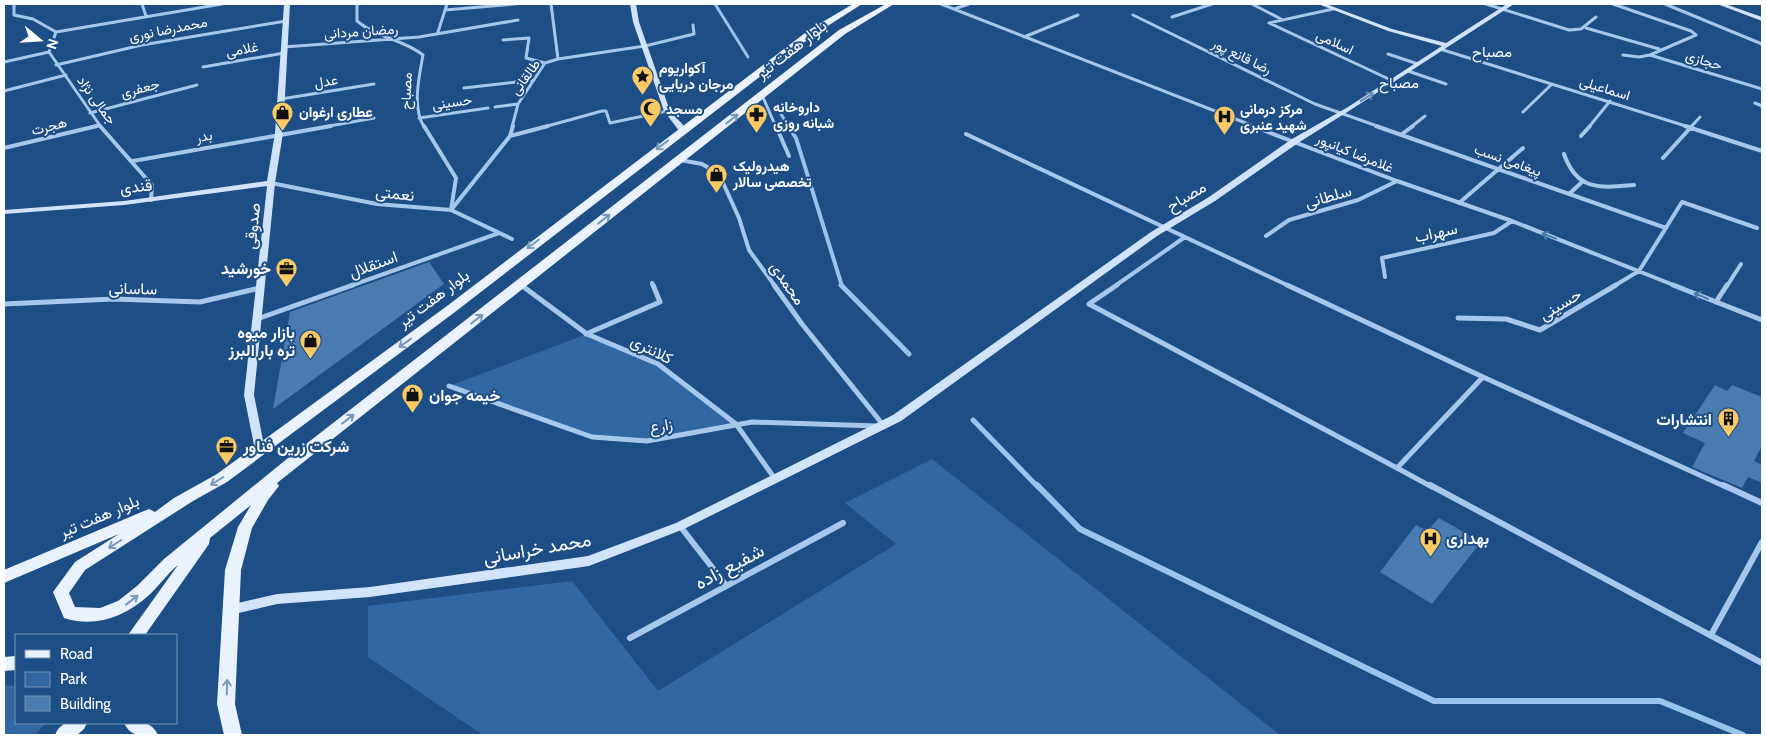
<svg xmlns="http://www.w3.org/2000/svg" width="1766" height="739" viewBox="0 0 1766 739" font-family="Cabin,Vazirmatn,sans-serif">
  <style>
    .green { fill: #3168a4 }
    .lines { fill: none; stroke-linecap: round; stroke-linejoin: round }
    .stream-far3 { stroke: #99c2ed; stroke-width: 3 }
    .stream-far2 { stroke: #99c2ed; stroke-width: 4 }
    .stream-far1 { stroke: #99c2ed; stroke-width: 5 }
    .stream { stroke: #99c2ed; stroke-width: 6 }
    .building { fill: #4a7bb1 }
    .street-far3 { stroke: #a6c7eb; stroke-width: 3 }
    .street-far2 { stroke: #a6c7eb; stroke-width: 4 }
    .street-far1 { stroke: #a6c7eb; stroke-width: 5 }
    .street { stroke: #a6c7eb; stroke-width: 6 }
    .secondary { fill: #d1e3f8; fill-rule: evenodd }
    .primary { fill: #eaf2fe; fill-rule: evenodd }
    .oneway { stroke: #658ab4 }
    .oneway2 { stroke: #7998bc }
    .oneway3 { stroke: #4d78a9 }
    .labels { text-anchor: middle; stroke-width: 4; stroke-linejoin: round; paint-order: stroke }
    .far-street-label { font-size: 14px; fill: #fff; stroke: #1d4e86 }
    .far-poi-label { font-size: 14px; font-weight: bold; fill: #fff; stroke: #1d4e86; text-anchor: start }
    .far-neighbourhood-label { font-size: 15px; fill: #fff; stroke: #1d4e86 }
    .street-label { font-size: 16px; fill: #fff; stroke: #1d4e86 }
    .poi-label { font-size: 16px; font-weight: bold; fill: #fff; stroke: #1d4e86; text-anchor: end }
    .near-street-label { font-size: 19px; fill: #fff; stroke: #1d4e86 }
  </style>
  <rect width="100%" height="100%" fill="#1d4e86"/>
  <path class="green" d="M587 334 658 364 736 424 647 441 592 437 449 386Z
    M932 459 1280 735H483L368 657V606L572 581 658 691 896 544 845 503Z
    M4 685 16 686V723H47L34 735H4Z"/>
  <g class="lines">
    <path class="stream-far3" d="M715 4 748 57
      M781 114 789 127"/>
    <path class="stream-far2" d="M788 126 796 138 842 286"/>
    <path class="stream-far1" d="M841 285 909 354
      M973 420 1038 487"/>
    <path class="stream" d="M1037 485 1080 529 1434 701H1660L1743 735"/>
  </g>
  <path class="building" d="M429 262 444 284 273 409 290 312Z
    M1715 385 1727 391 1732 385 1762 397V446L1754 461 1762 465V483L1748 477 1742 488 1692 467 1705 443 1683 433Z
    M1439 518 1481 542 1432 604 1380 572 1416 525 1427 531Z"/>
  <g class="lines">
    <path class="street-far3" d="M14 4V15L33 19 56 32 49 52 101 127
      M142 4 146 16
      M357 4V21C377 38 403 39 423 55 419 77 412 107 424 127
      M551 4 558 59
      M941 4 1256 127
      M1252 4 1281 19
      M1486 4 1569 30 1581 29 1596 17
      M1613 4 1691 31 1696 35 1650 55
      M1665 4 1762 44
      M954 9 969 4
      M445 10 515 4
      M1133 15 1315 104 1380 127
      M1172 17 1212 4
      M1269 23 1393 81
      M1269 23 1333 9
      M1586 28 1659 49
      M56 32 222 4
      M438 32 447 4
      M1024 37 1078 15
      M503 40 529 38 526 58 545 63
      M284 47 419 37 518 20
      M1440 49 1689 127
      M1388 54 1418 64
      M1623 55 1639 57 1650 55 1762 89
      M4 62 49 52
      M56 65 142 45 286 21
      M203 67 284 53
      M1408 71 1446 84
      M464 88 534 80
      M4 91 66 75
      M762 95 776 127
      M281 99 374 84
      M1755 103 1762 106
      M495 107 518 104
      M1523 112 1552 84
      M90 113 197 85
      M419 118 488 108
      M91 127 99 125
      M324 127 374 118
      M512 127 518 104 545 63 558 59 645 46 694 34 693 25
      M544 127 602 111H606L610 123 667 111
      M1411 127 1425 116
      M1589 127 1610 101
      M1691 127 1700 117"/>
    <path class="street-far2" d="M100 126 152 185 151 200
      M424 126 456 178 451 210
      M776 126 789 156
      M1252 126 1397 181 1512 221 1676 286
      M1376 126 1666 228
      M1685 126 1762 151
      M966 134 1289 286
      M1402 134 1413 126
      M510 136 548 126
      M1581 136 1590 126
      M4 148 97 126
      M1564 154C1577 191 1599 188 1634 185
      M1663 158 1692 126
      M680 160 702 164 719 174 739 218 749 250 775 286
      M133 161 331 126
      M271 183 377 204 451 210 512 239
      M1569 194 1581 183
      M1459 203 1523 148
      M451 210 510 136 513 126
      M1266 236 1289 220 1358 200 1397 181
      M1385 277 1382 258 1494 233 1512 221
      M652 283 653 286
      M350 286 499 233
      M1115 286 1185 237
      M1614 286 1639 271 1682 202 1757 228
      M1727 286 1741 264"/>
    <path class="street-far1" d="M521 285 587 334 658 364 736 424 775 479
      M774 285 802 324 884 426
      M1117 285 1089 304 1397 468
      M1287 285 1483 377
      M1673 285 1762 320
      M1716 302 1727 285
      M4 304 114 299 200 302 260 288
      M1458 318 1506 319 1540 330 1616 285
      M257 319 353 285
      M586 334 660 302 653 285
      M449 386 592 437 647 441 752 422 877 426
      M1432 487 1397 468 1483 377 1726 487"/>
    <path class="street" d="M1430 485 1762 663
      M1723 485 1762 503
      M680 526 725 584
      M1711 635 1762 542
      M630 638 843 523"/>
    <path class="secondary" d="M284 4H290L283 133 275 183 254 395 265 450 264 453H256L255 450 244 395 267 186 124 205 4 214V210L124 201 267 181 275 133Z
      M630 4H636L639 22 670 111 686 128V132H680L664 111 633 22Z
      M1318 4H1326L1392 29 1446 43 1507 4H1514L1352 109 1298 143 1215 201 1157 236 901 421 684 529 589 566 370 597 277 604 230 615 225 614 224 610 225 606 277 594 370 587 588 556 676 523 893 415 1151 232 1209 197 1292 139 1348 107 1442 46 1388 31Z
      M1717 4H1725L1762 17V21Z"/>
    <path class="primary" d="M853 4H862L815 34 455 312 227 482 193 501 85 570 69 593 75 607 100 608 118 601 137 586 164 559 288 458 839 30 886 4H894L845 34 277 483 279 486 268 500 252 528 241 570 235 704 242 735H224L217 704 225 570 238 527 251 505 210 538 209 544 145 635H128L178 565C167 574 159 586 148 596 125 617 94 628 64 618L53 592 75 562 119 534 4 583V570L144 511 149 509 155 512 174 498 217 474 447 306 809 30Z
      M16 656V670L4 671V657Z
      M65 723H87L84 729 77 735H55L58 729Z
      M124 723C138 722 151 720 158 735 144 736 131 738 124 723Z"/>
  </g>
  <defs><path id="oneway-shaft" d="M-6 0H5M1.5-3L5.5 0L1.5 3" fill="none" stroke-width="1.6" stroke-linecap="round" stroke-linejoin="round" transform="scale(1.25)"/></defs>
  <use class="oneway" href="#oneway-shaft" transform="translate(1367 97) rotate(-33)"/>
  <g class="oneway2">
    <use href="#oneway-shaft" transform="translate(732 119) rotate(-38)"/>
    <use href="#oneway-shaft" transform="translate(662 145) rotate(144)"/>
    <use href="#oneway-shaft" transform="translate(604 219) rotate(-38)"/>
    <use href="#oneway-shaft" transform="translate(533 244) rotate(143)"/>
    <use href="#oneway-shaft" transform="translate(477 319) rotate(-38)"/>
    <use href="#oneway-shaft" transform="translate(405 343) rotate(144)"/>
    <use href="#oneway-shaft" transform="translate(348 419) rotate(-38)"/>
    <use href="#oneway-shaft" transform="translate(217 481) rotate(148)"/>
    <use href="#oneway-shaft" transform="translate(115 544) rotate(148)"/>
    <use href="#oneway-shaft" transform="translate(132 600) rotate(-38)"/>
    <use href="#oneway-shaft" transform="translate(227 687) rotate(-88)"/>
  </g>
  <g class="oneway3">
    <use href="#oneway-shaft" transform="translate(1549 236) rotate(-159)"/>
    <use href="#oneway-shaft" transform="translate(1701 296) rotate(-158)"/>
  </g>
  <defs>
    <symbol id="sight-pin" viewBox="-11 -11 22 30"><path d="M0 17L-7.5 6A9.5 9.5 0 1 1 7.5 6Z" fill="#facb64" stroke="#1d4e86"/><path d="M0-6L1.8-2.2L6-1.7L2.9 1.2L3.7 5.4L0 3.3L-3.7 5.4L-2.9 1.2L-6-1.7L-1.8-2.2Z" fill="#111"/></symbol>
    <symbol id="mosque-pin" viewBox="-11 -11 22 30"><path d="M0 17L-7.5 6A9.5 9.5 0 1 1 7.5 6Z" fill="#facb64" stroke="#1d4e86"/><path d="M3.5-4.9A6 6 0 1 0 3.5 4.9A5 5 0 1 1 3.5-4.9Z" fill="#111"/></symbol>
    <symbol id="shop-pin" viewBox="-11 -11 22 30"><path d="M0 17L-7.5 6A9.5 9.5 0 1 1 7.5 6Z" fill="#facb64" stroke="#1d4e86"/><path d="M-5-2.5h2.3a2.7 3.5 0 0 1 5.4 0H5L5.5 6h-11ZM-1.5-2.5h3a1.5 2.3 0 0 0-3 0Z" fill="#111"/></symbol>
    <symbol id="pharmacy-pin" viewBox="-11 -11 22 30"><path d="M0 17L-7.5 6A9.5 9.5 0 1 1 7.5 6Z" fill="#facb64" stroke="#1d4e86"/><path d="M-2-6h4v4h4v4h-4v4h-4v-4h-4v-4h4Z" fill="#111"/></symbol>
    <symbol id="hospital-pin" viewBox="-11 -11 22 30"><path d="M0 17L-7.5 6A9.5 9.5 0 1 1 7.5 6Z" fill="#facb64" stroke="#1d4e86"/><path d="M-5-5h3v3.5h4V-5h3V5h-3V1.5h-4V5h-3Z" fill="#111"/></symbol>
    <symbol id="office-pin" viewBox="-11 -11 22 30"><path d="M0 17L-7.5 6A9.5 9.5 0 1 1 7.5 6Z" fill="#facb64" stroke="#1d4e86"/><path d="M-6-3h4V-5.5h4V-3h4V5H-6ZM-1-4.5V-3h2v-1.5ZM-6 0V1H6V0Z" fill="#111"/></symbol>
    <symbol id="building-pin" viewBox="-11 -11 22 30"><path d="M0 17L-7.5 6A9.5 9.5 0 1 1 7.5 6Z" fill="#facb64" stroke="#1d4e86"/><path d="M-4-6H4V6H1V3H-1V6H-4ZM-2.5-4.3h1.7v1.8h-1.7ZM.8-4.3h1.7v1.8H.8ZM-2.5-1h1.7V.8h-1.7ZM.8-1h1.7V.8H.8Z" fill="#111"/></symbol>
  </defs>
  <g fill-rule="evenodd">
    <use href="#sight-pin" x="630" y="64" width="25" height="34"/>
    <use href="#mosque-pin" x="638" y="96" width="25" height="34"/>
    <use href="#shop-pin" x="270" y="100" width="25" height="34"/>
    <use href="#pharmacy-pin" x="744" y="102" width="25" height="34"/>
    <use href="#hospital-pin" x="1212" y="104" width="25" height="34"/>
    <use href="#shop-pin" x="704" y="162" width="25" height="34"/>
    <use href="#office-pin" x="274" y="256" width="25" height="34"/>
    <use href="#shop-pin" x="298" y="328" width="25" height="34"/>
    <use href="#shop-pin" x="400" y="382" width="25" height="34"/>
    <use href="#building-pin" x="1716" y="406" width="25" height="34"/>
    <use href="#office-pin" x="214" y="434" width="25" height="34"/>
    <use href="#hospital-pin" x="1418" y="526" width="25" height="34"/>
  </g>
  <g class="labels">
    <g class="far-street-label">
      <text transform="translate(168 29) rotate(-11)" y="5">محمدرضا نوری</text>
      <text transform="translate(361 31) rotate(-4)" y="5">رمضان مردانی</text>
      <text transform="translate(1335 42) rotate(25)" y="5">اسلامی</text>
      <text transform="translate(242 49) rotate(-10)" y="5">غلامی</text>
      <text transform="translate(1242 56) rotate(26)" y="5">رضا قانع پور</text>
      <text transform="translate(1704 60) rotate(17)" y="5">حجازی</text>
      <text transform="translate(525 77) rotate(-54)" y="5">طالقانی</text>
      <text transform="translate(326 81) rotate(-9)" y="5">عدل</text>
      <text transform="translate(140 88) rotate(-15)" y="5">جعفری</text>
      <text transform="translate(1605 88) rotate(17)" y="5">اسماعیلی</text>
      <text transform="translate(406 91) rotate(-88)" y="5">مصباح</text>
      <text transform="translate(97 100) rotate(54)" y="5">جمالی نژاد</text>
      <text transform="translate(452 102) rotate(-8)" y="5">حسینی</text>
      <text transform="translate(49 126) rotate(-14)" y="5">هجرت</text>
      <text transform="translate(204 136) rotate(-11)" y="5">بدر</text>
      <text transform="translate(1355 153) rotate(22)" y="5">غلامرضا کیانپور</text>
      <text transform="translate(1508 160) rotate(20)" y="5">پیغامی نسب</text>
    </g>
    <g class="far-poi-label">
      <text x="659" y="73">آکواریوم<tspan x="659" dy="16">مرجان دریایی</tspan></text>
      <text x="773" y="112">داروخانه<tspan x="773" dy="16">شبانه روزی</tspan></text>
      <text x="666" y="114">مسجد</text>
      <text x="1240" y="114">مرکز درمانی<tspan x="1240" dy="16">شهید عنبری</tspan></text>
      <text x="299" y="117">عطاری ارغوان</text>
      <text x="733" y="171">هیدرولیک<tspan x="733" dy="16">تخصصی سالار</tspan></text>
    </g>
    <g class="far-neighbourhood-label">
      <text x="1492" y="57">مصباح</text>
      <text x="1399" y="88">مصباح</text>
    </g>
    <g class="street-label">
      <text transform="translate(791 49) rotate(-38)" y="6">بلوار هفت تیر</text>
      <text transform="translate(136 186) rotate(-6)" y="6">قندی</text>
      <text transform="translate(395 193) rotate(6)" y="6">نعمتی</text>
      <text transform="translate(1186 196) rotate(-31)" y="6">مصباح</text>
      <text transform="translate(1328 196) rotate(-16)" y="6">سلطانی</text>
      <text transform="translate(252 226) rotate(-84)" y="6">صدوقی</text>
      <text transform="translate(1436 232) rotate(-12)" y="6">سهراب</text>
      <text transform="translate(373 264) rotate(-20)" y="6">استقلال</text>
      <text transform="translate(788 283) rotate(55)" y="6">محمدی</text>
      <text transform="translate(133 288) rotate(1)" y="6">ساسانی</text>
      <text transform="translate(433 298) rotate(-37)" y="6">بلوار هفت تیر</text>
      <text transform="translate(1560 304) rotate(-31)" y="6">حسینی</text>
      <text transform="translate(652 349) rotate(27)" y="6">کلانتری</text>
      <text transform="translate(661 425) rotate(-9)" y="6">زارع</text>
      <text transform="translate(99 516) rotate(-23)" y="6">بلوار هفت تیر</text>
    </g>
    <g class="poi-label">
      <text x="271" y="274">خورشید</text>
      <text x="295" y="338">بازار میوه<tspan x="295" dy="18">تره بار البرز</tspan></text>
      <text x="429" y="401" text-anchor="start">خیمه جوان</text>
      <text x="1712" y="425">انتشارات</text>
      <text x="243" y="452" text-anchor="start">شرکت زرین فناور</text>
      <text x="1446" y="544" text-anchor="start">بهداری</text>
    </g>
    <g class="near-street-label">
      <text transform="translate(537 548) rotate(-10)" y="7">محمد خراسانی</text>
      <text transform="translate(729 566) rotate(-28)" y="7">شفیع زاده</text>
    </g>
  </g>
  <rect width="1766" height="739" fill="none" stroke="#ffffff" stroke-width="10"/>
  <rect x="15" y="634" width="162" height="90" fill="#1d4e86" stroke="#7795b6"/>
  <rect x="25" y="650" width="25" height="8" fill="#eaf2fe" stroke="#7795b6"/>
  <text x="60" y="659" font-size="15" fill="#ffffff">Road</text>
  <rect x="25" y="672" width="25" height="15" fill="#3168a4" stroke="#7795b6"/>
  <text x="60" y="684" font-size="15" fill="#ffffff">Park</text>
  <rect x="25" y="696" width="25" height="15" fill="#4a7bb1" stroke="#7795b6"/>
  <text x="60" y="709" font-size="15" fill="#ffffff">Building</text>
  <g transform="translate(40 40) rotate(108)" stroke="#1d4e86" stroke-width="4" paint-order="stroke">
  <path d="M0-4L9 19L0 12L-9 19Z" fill="#ffffff"/>
  <text y="-8" font-size="14" font-weight="bold" text-anchor="middle" fill="#ffffff">N</text>
  </g>
</svg>
